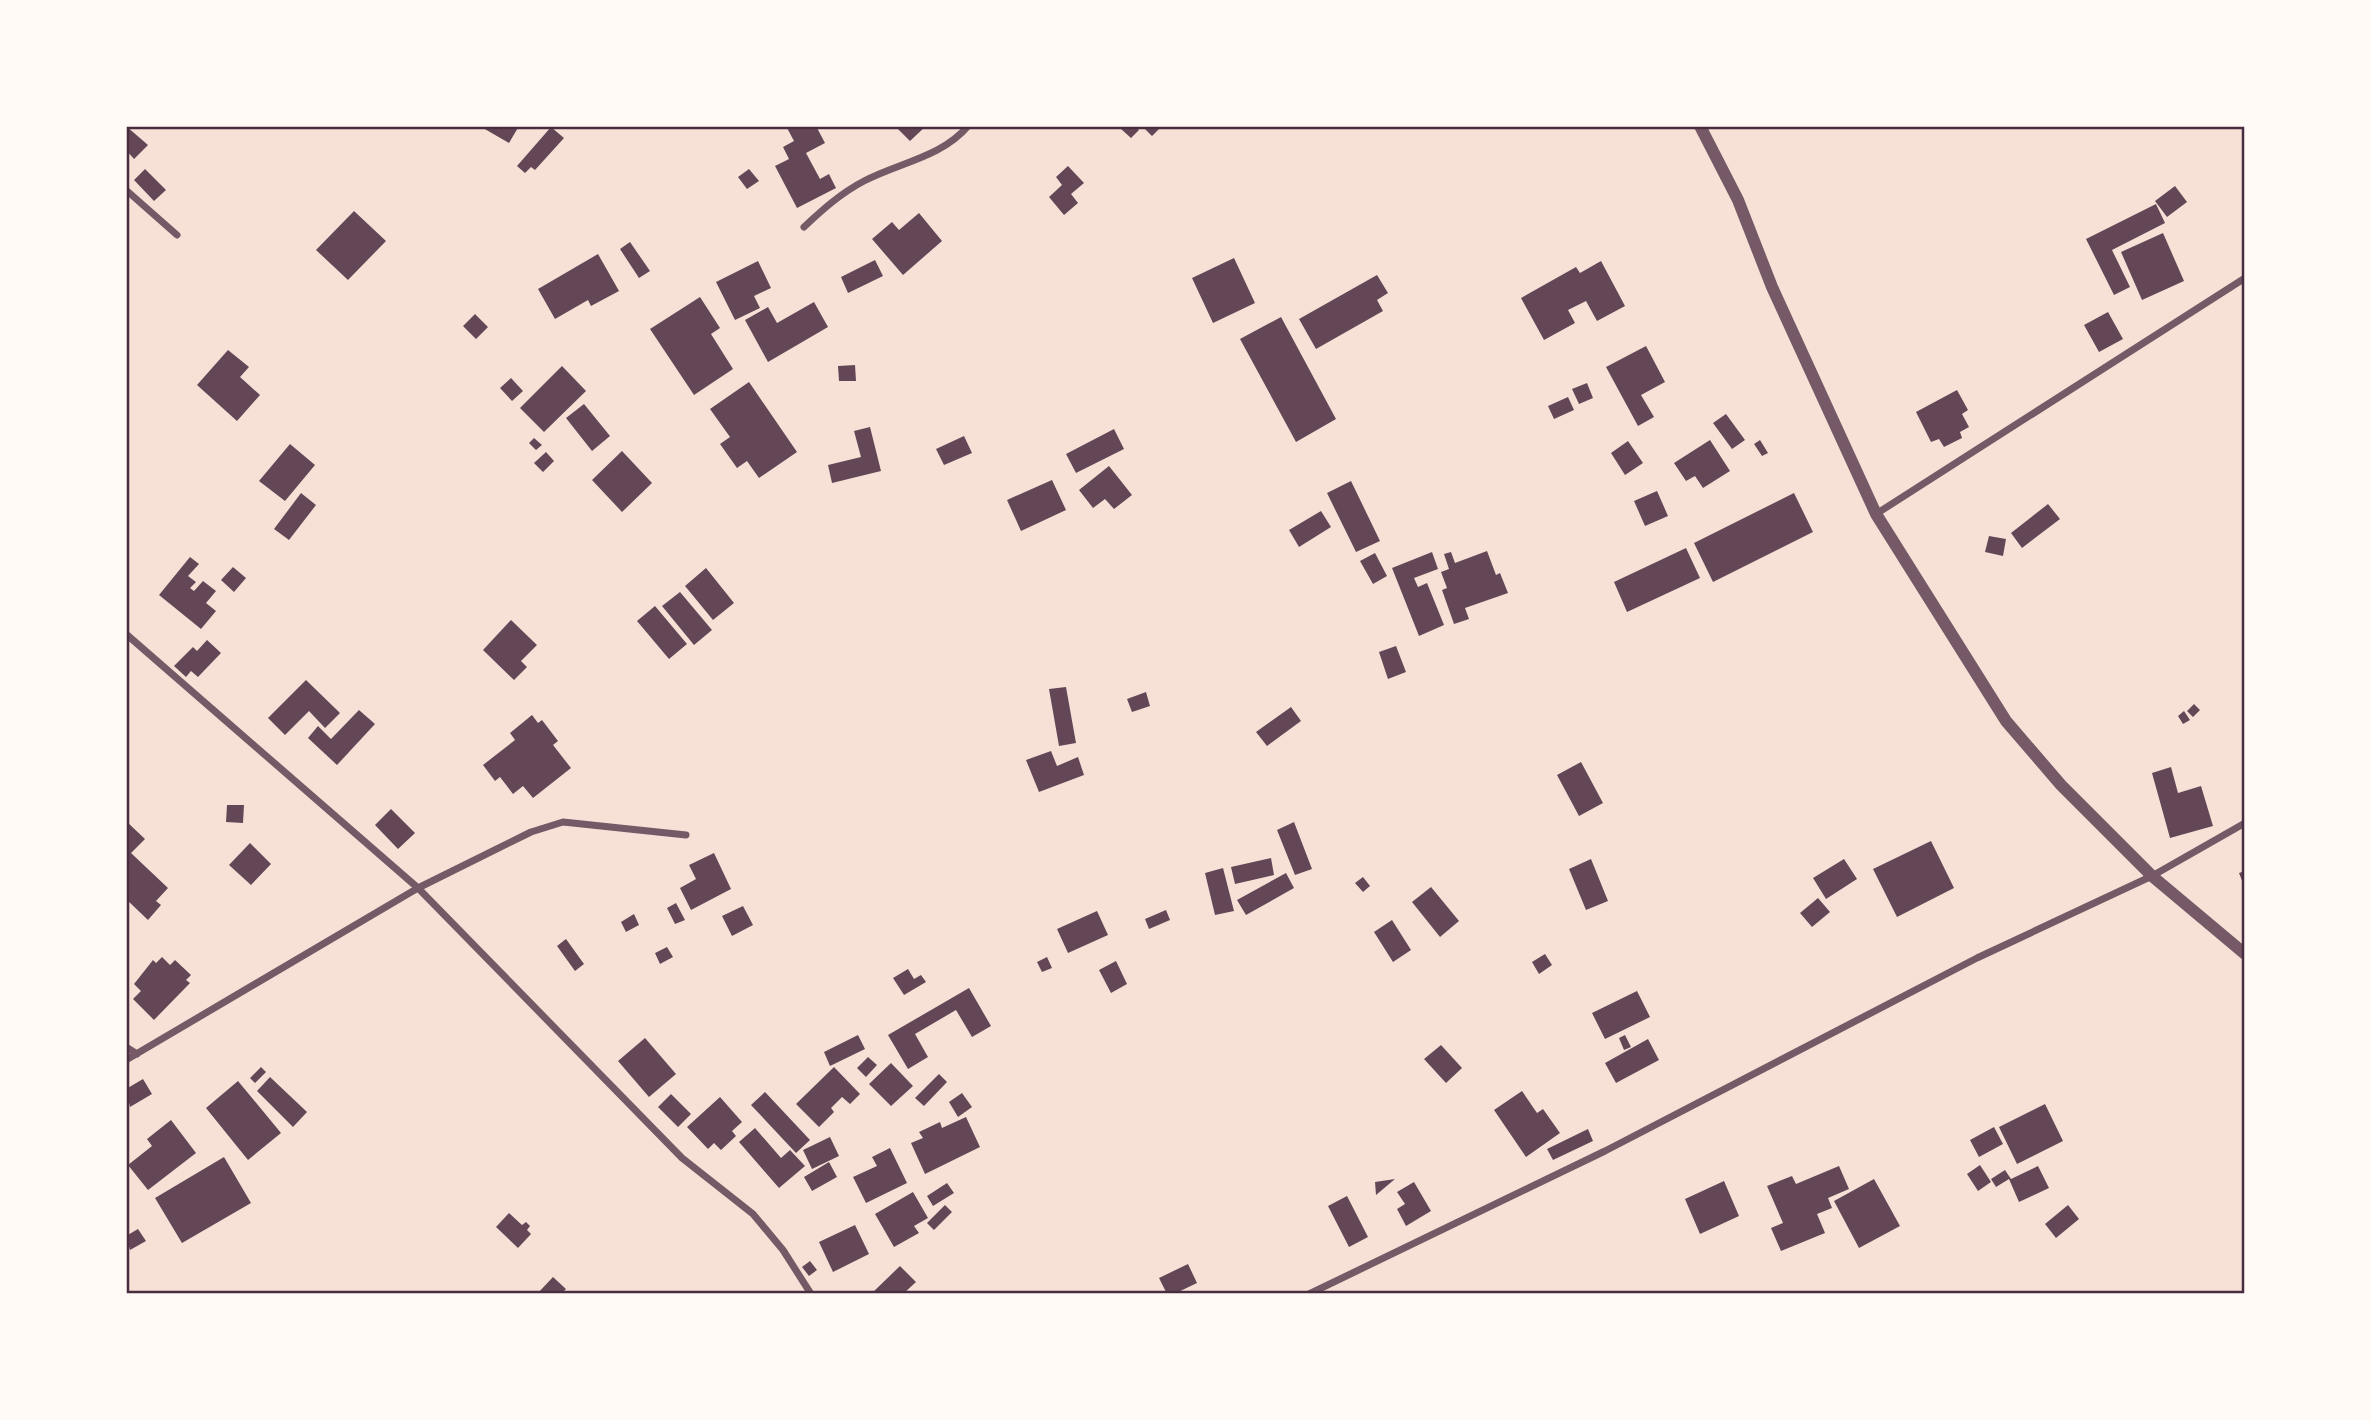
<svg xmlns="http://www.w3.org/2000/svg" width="2371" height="1420" viewBox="0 0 2371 1420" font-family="'Golos Text',sans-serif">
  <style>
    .building { fill: #644757 }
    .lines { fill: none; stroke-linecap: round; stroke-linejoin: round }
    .minor { stroke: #755966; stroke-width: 7 }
    .tertiary { stroke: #755966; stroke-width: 12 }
    .neatline { fill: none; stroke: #4a2c40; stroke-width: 2.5 }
  </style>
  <rect width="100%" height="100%" fill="#f7e1d7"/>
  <path class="building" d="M126 126 148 145 134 159 126 150Z
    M485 126H519L509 143 483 128Z
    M786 126H816L825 143 806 153 820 179 829 174 836 188 797 208 775 166 789 159 783 147 794 141Z
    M895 126H926L910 141Z
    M1125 126H1135L1139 130 1131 138 1121 129Z
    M1142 126H1162L1152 136Z
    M551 127 564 138 535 170 531 167 525 173 517 166Z
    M1068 166 1084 183 1071 194 1078 203 1064 215 1049 197 1062 185 1056 177Z
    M145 169 166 190 154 201 134 180Z
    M749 169 759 181 747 189 738 177Z
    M2175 186 2187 202 2167 217 2155 201Z
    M2156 204 2165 223 2112 250 2130 287 2114 295 2086 239Z
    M354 211 386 241 348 280 316 250Z
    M919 213 942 241 903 275 872 239 892 222 899 230Z
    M2163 233 2184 281 2142 300 2121 252Z
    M630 242 650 271 639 278 620 249Z
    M598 254 619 291 591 306 588 300 555 319 538 289Z
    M1234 258 1255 303 1213 323 1192 278Z
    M875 260 883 276 848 293 841 277Z
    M758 261 771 288 754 296 760 308 735 320 716 282Z
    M1601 261 1625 306 1597 321 1586 301 1568 310 1575 323 1544 340 1521 298 1576 267 1580 273Z
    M1377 275 1388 293 1377 300 1383 311 1316 349 1299 319Z
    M700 297 720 328 711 334 733 369 694 395 650 329Z
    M814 302 828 327 768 362 745 320 768 307 777 323Z
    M2108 312 2123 339 2099 352 2084 325Z
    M475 314 488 327 476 339 463 326Z
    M1281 317 1336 419 1296 442 1240 339Z
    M1646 346 1665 382 1641 395 1654 417 1638 426 1606 367Z
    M228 350 249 367 240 377 260 395 237 421 197 385Z
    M855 365 856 381H839L838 366Z
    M562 366 586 391 544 432 520 408Z
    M511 378 523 391 512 401 500 388Z
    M749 382 797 452 759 478 747 461 737 468 720 444 730 437 710 409Z
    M1587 383 1593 398 1579 404 1572 389Z
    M1957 390 1968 410 1962 414 1969 427 1960 432 1962 438 1944 447 1939 439 1931 442 1916 412Z
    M1568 397 1574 410 1554 419 1548 406Z
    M584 404 610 436 592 451 566 418Z
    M1726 414 1745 440 1732 449 1713 423Z
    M870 427 881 471 832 483 828 465 861 457 854 431Z
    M1114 429 1124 449 1076 473 1066 454Z
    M964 436 972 453 944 465 936 449Z
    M534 438 542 445 536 450 529 443Z
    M1710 440 1730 471 1703 488 1695 476 1686 481 1674 463Z
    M1760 440 1768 453 1762 456 1754 444Z
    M1628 441 1643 463 1625 475 1611 453Z
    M290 444 315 465 285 501 259 481Z
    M622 451 652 483 622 512 592 480Z
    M546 452 554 461 543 472 534 463Z
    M1109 466 1132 495 1114 509 1105 499 1093 508 1079 490Z
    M1052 480 1066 510 1021 531 1007 500Z
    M1351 481 1380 541 1356 552 1327 493Z
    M1657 491 1668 516 1645 526 1634 501Z
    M301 493 316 505 289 540 274 529Z
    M1794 493 1813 532 1713 582 1694 543Z
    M2048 504 2060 519 2022 548 2011 533Z
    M1321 511 1331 527 1299 547 1289 530Z
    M1989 536 2006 539 2003 556 1985 552Z
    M1686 548 1700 578 1627 612 1614 582Z
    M1487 551 1496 575 1500 573 1508 593 1465 608 1469 619 1454 624 1442 590 1447 588 1441 572 1449 569 1444 554 1451 552 1455 563Z
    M1432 552 1438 569 1414 578 1418 587 1427 583 1444 625 1419 636 1392 568Z
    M1375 553 1387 576 1373 584 1360 561Z
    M190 557 199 564 188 576 196 582 190 588 194 591 203 581 216 591 206 603 216 611 201 629 159 595Z
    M233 567 246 578 234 592 221 580Z
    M706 568 734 603 713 620 685 586Z
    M680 592 712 630 694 645 662 606Z
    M655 606 687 644 669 659 637 621Z
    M511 620 537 645 521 661 527 667 514 680 483 650Z
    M207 640 221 653 198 677 191 671 186 677 174 666 193 647 197 651Z
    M1396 646 1406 672 1388 679 1379 652Z
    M306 680 340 713 325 728 309 711 285 735 268 718Z
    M1066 687 1076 743 1059 746 1049 689Z
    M1146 692 1150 706 1132 712 1127 699Z
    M2194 704 2200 710 2193 717 2187 711Z
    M1291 707 1301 721 1267 746 1256 732Z
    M359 710 375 724 337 765 308 738 318 726 331 739Z
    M2184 711 2190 720 2183 724 2178 716Z
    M532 715 538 723 542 720 558 741 553 745 571 768 533 798 523 786 513 794 500 777 495 781 483 765 515 740 510 733Z
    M1051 751 1057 766 1078 757 1084 775 1039 792 1026 760Z
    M1581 762 1603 803 1579 816 1557 775Z
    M2171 767 2178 793 2201 786 2213 826 2170 838 2152 773Z
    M227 805H244L243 823 226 822Z
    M391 809 415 833 398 849 375 825Z
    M126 821 145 839 131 853 168 888 156 901 161 905 148 920 126 899Z
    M1294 822 1312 869 1295 875 1277 830Z
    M1931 841 1954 888 1897 917 1873 869Z
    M250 843 271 864 251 885 229 865Z
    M714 853 731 889 691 910 680 888 696 879 689 865Z
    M1271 858 1274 875 1235 884 1231 867Z
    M1591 859 1608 901 1586 910 1569 869Z
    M1844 859 1857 879 1826 899 1813 878Z
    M1223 868 1234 911 1215 915 1205 873Z
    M2245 871V888L2239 873Z
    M1286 873 1294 888 1246 915 1237 900Z
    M1363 877 1370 886 1363 892 1355 883Z
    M1431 887 1459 921 1440 937 1412 902Z
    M1818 898 1830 912 1812 927 1800 913Z
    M676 903 685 920 675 924 667 908Z
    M743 906 753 925 732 936 722 916Z
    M1166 910 1170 920 1149 929 1145 919Z
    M1097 911 1108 935 1068 953 1057 929Z
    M634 914 639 925 626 932 621 922Z
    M1392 920 1411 950 1393 962 1374 932Z
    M566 939 584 964 575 971 557 946Z
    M667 947 673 957 660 964 655 953Z
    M1545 954 1552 965 1539 974 1532 962Z
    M162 957 170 965 175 960 191 975 186 980 190 983 154 1020 133 999 141 991 134 984 153 960 156 963Z
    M1047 957 1052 968 1042 972 1037 962Z
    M1116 961 1127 984 1111 993 1099 970Z
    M908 969 914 979 921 975 926 982 904 995 893 978Z
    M969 988 991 1026 972 1037 956 1010 915 1034 928 1057 908 1069 888 1035Z
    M1637 991 1650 1017 1605 1039 1592 1013Z
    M858 1035 865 1049 830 1066 824 1052Z
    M1625 1035 1631 1047 1624 1050 1619 1038Z
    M645 1038 676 1074 649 1097 618 1061Z
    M1648 1039 1659 1060 1616 1083 1605 1063Z
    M1441 1045 1462 1068 1446 1083 1424 1059Z
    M868 1057 877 1065 866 1077 857 1068Z
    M891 1063 913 1086 891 1106 869 1084Z
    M261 1067 266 1072 255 1083 250 1078Z
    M834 1067 860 1094 850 1104 842 1097 831 1108 834 1112 819 1127 796 1104Z
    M939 1074 947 1082 924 1106 915 1098Z
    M270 1077 307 1112 293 1127 257 1091Z
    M143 1079 152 1094 130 1107 126 1089Z
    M238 1081 281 1133 248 1160 206 1108Z
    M1522 1091 1537 1113 1543 1109 1560 1133 1526 1157 1494 1110Z
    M765 1092 810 1140 796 1153 751 1105Z
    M962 1093 972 1107 958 1117 949 1102Z
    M671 1094 691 1114 678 1127 658 1107Z
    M720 1097 742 1122 732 1131 736 1136 721 1150 714 1143 708 1149 687 1127Z
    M2045 1104 2063 1141 2017 1164 1999 1127Z
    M966 1117 980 1147 925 1174 911 1143 923 1138 919 1132 940 1122 942 1128Z
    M171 1120 196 1153 148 1190 128 1165 152 1146 147 1139Z
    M1994 1127 2003 1144 1979 1157 1970 1140Z
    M755 1128 781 1158 790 1150 805 1166 779 1188 739 1142Z
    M1588 1129 1593 1141 1553 1160 1547 1149Z
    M830 1137 839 1156 812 1169 803 1150Z
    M890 1148 907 1183 866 1203 853 1177 877 1166 872 1157Z
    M224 1157 251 1203 182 1243 155 1198Z
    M829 1162 837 1177 812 1191 804 1177Z
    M1980 1165 1991 1182 1978 1191 1967 1174Z
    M1839 1166 1849 1189 1828 1198 1832 1208 1817 1214 1825 1233 1781 1251 1771 1228 1783 1223 1767 1186 1792 1176 1796 1184Z
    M2038 1166 2049 1188 2019 1202 2009 1179 1996 1187 1991 1179 2005 1170 2011 1179Z
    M1395 1179 1376 1195 1375 1182Z
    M1874 1179 1900 1226 1859 1248 1834 1201Z
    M1724 1181 1739 1216 1700 1234 1685 1199Z
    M1414 1182 1431 1211 1406 1226 1397 1209 1405 1204 1397 1192Z
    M947 1183 954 1193 933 1206 927 1196Z
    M913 1192 928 1218 914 1226 919 1233 894 1247 875 1214Z
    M1347 1196 1368 1237 1349 1247 1328 1206Z
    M945 1205 952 1212 934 1230 927 1223Z
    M2068 1205 2079 1219 2056 1238 2045 1224Z
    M509 1213 522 1225 526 1222 530 1226 527 1230 531 1234 518 1248 496 1227Z
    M855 1225 869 1254 833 1272 819 1242Z
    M138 1229 146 1241 130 1250 126 1236Z
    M810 1261 817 1270 809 1276 802 1267Z
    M1188 1264 1197 1283 1174 1294H1167L1159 1278Z
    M900 1266 916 1282 903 1294H871Z
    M553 1277 566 1289 561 1294H537Z"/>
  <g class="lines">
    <path class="minor" d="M126 190 177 235
      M804 227C822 210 841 193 864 181 898 163 942 157 968 126
      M1876 514 2245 278
      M126 634 418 888 682 1158 753 1214 783 1250 811 1294
      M126 1047 137 1054
      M126 1060 418 888 531 832 563 822 686 835
      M1309 1294 1605 1151 1977 958 2152 876 2245 823"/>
    <path class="tertiary" d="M1700 126 1738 200 1772 287 1876 514 2006 721 2061 785 2152 876 2245 954"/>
  </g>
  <rect width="2371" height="1420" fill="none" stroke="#fffaf5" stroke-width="256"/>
  <rect x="128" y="128" width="2115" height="1164" class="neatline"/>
</svg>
